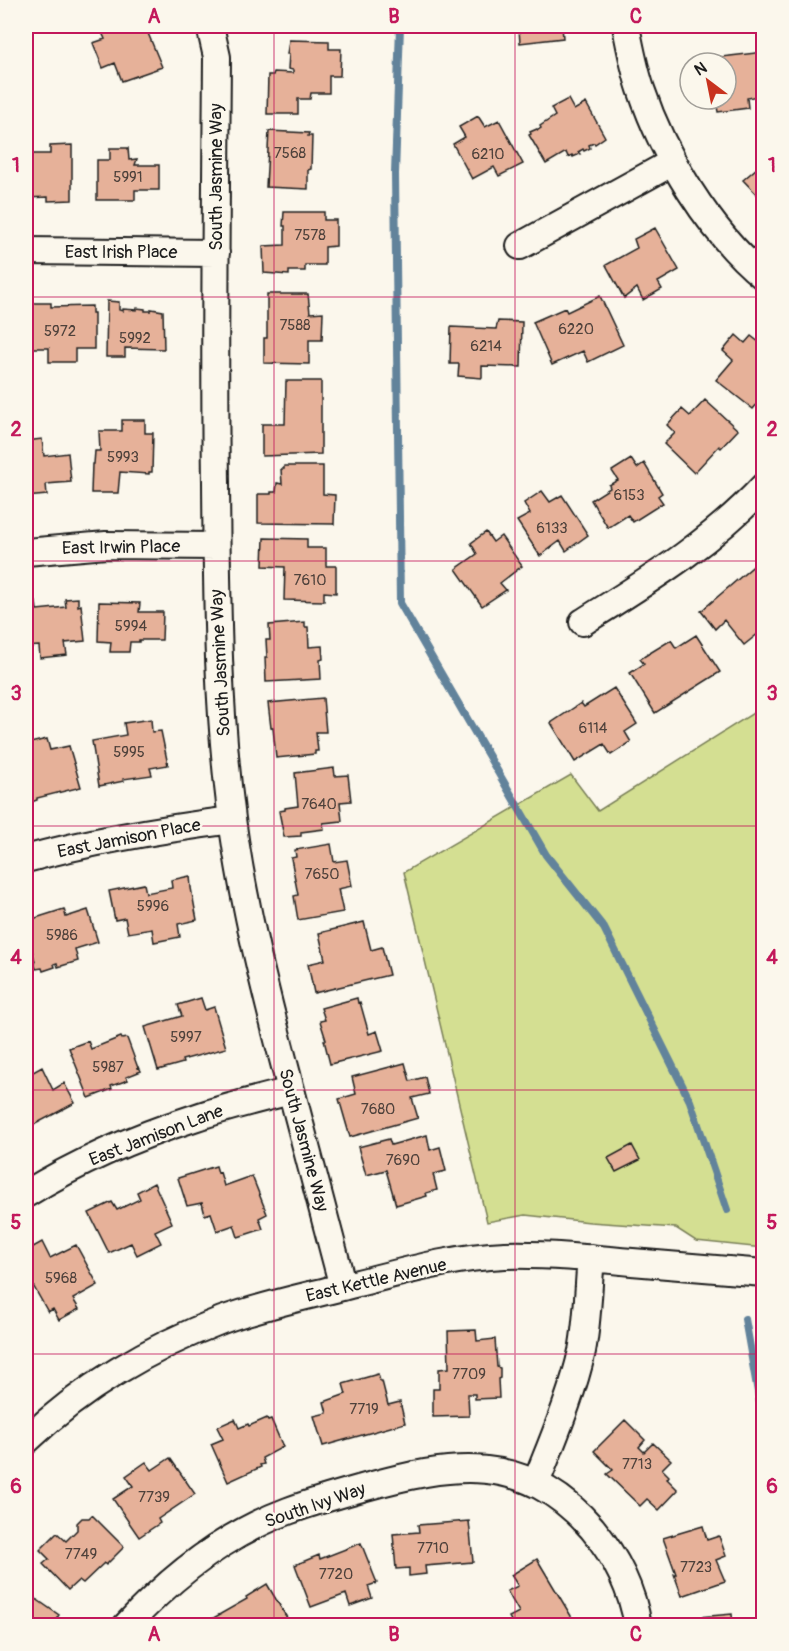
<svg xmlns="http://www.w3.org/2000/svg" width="789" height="1651" viewBox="0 0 789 1651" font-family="Pangolin,sans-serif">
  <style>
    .green { fill: #d4df92; stroke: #787e57; stroke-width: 1.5 }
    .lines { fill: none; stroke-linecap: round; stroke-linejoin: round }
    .stream { stroke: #62839b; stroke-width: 8 }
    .building { fill: #e6b199; stroke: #1c1c1c; stroke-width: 1.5 }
    .minor-casing { stroke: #1c1c1c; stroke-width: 30 }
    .minor { stroke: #fbf7ec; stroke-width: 26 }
    .grid { fill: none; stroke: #c2185b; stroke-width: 1.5; stroke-opacity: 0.55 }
    .labels { text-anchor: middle; stroke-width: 5; stroke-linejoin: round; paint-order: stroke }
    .number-label { font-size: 15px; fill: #4e413b }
    .street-label { font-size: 18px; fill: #1c1c1c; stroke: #fbf7ec }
    .neatline { fill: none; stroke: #c2185b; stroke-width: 2 }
    .grid-label { font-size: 20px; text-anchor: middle; font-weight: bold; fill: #c2185b }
  </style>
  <rect width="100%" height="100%" fill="#fbf7ec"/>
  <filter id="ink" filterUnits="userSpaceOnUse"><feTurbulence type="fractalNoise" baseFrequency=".0167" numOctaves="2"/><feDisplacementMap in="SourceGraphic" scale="12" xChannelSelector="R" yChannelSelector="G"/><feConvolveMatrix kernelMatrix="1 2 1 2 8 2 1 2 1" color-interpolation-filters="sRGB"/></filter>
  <g filter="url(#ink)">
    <path class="green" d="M763 704V1248L696 1241 676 1228 590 1222 525 1215 487 1222 404 872 571 775 598 811 755 712Z"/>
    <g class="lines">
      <path class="stream" d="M400 26 395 174 400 603 546 855 604 928 690 1101 727 1210
        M745 1319 764 1426"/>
    </g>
    <path class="building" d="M99 26H145L162 67 122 81 115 63 103 68 93 43 105 39Z
      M507 26H562L563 38 520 43 519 29 507 30Z
      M289 40 329 41V49H341L340 76H329V93H311L310 99H298V114H267L268 75H273L274 72 293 73V70L288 69 289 54H287Z
      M764 52V84H761L763 95 747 98 748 108 718 112 716 101 714 102 713 99H726V63H697L696 60Z
      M568 99 574 110 586 103 605 137 595 144 594 143 589 145 590 148 584 151 583 149 578 152 580 154 573 157 572 155 568 157 566 152 546 164 529 135 531 134 530 132 537 129 538 130 541 128 540 126 555 116 551 108Z
      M478 116 485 127 499 120 523 164 499 176 494 167 472 179 453 144 465 137 459 127Z
      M269 131 309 133 308 136H312L311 169 308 170V189L266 187Z
      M72 145V200L48 201V197L26 198V154H50V146Z
      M110 148H128L129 160 137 159 135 165H159V190H135V200H97V160H110Z
      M764 162V202L743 180Z
      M284 212H324V220H336V246L325 247V265H305V271H289V275L264 273 263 246 285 245V226H283Z
      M655 228 679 270 658 282 662 289 643 300 637 288 624 298 606 265 637 248 634 239Z
      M267 294H308L310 313 323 312 322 340H309V364L264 363V338H267Z
      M600 296 623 345 588 362 583 351 552 365 533 322 565 308 567 312Z
      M107 301 119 302V310L123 311V309L137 310V308L145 309V311H151V309L163 311 164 349 125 348V357H106Z
      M26 303H51V307L92 306V313H94V349H75V362H49V348H26Z
      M498 321 522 322 521 367 482 366V378L458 376 459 364H450L451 327 496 329Z
      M736 335 745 343 751 336 764 346V396L753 409 716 380 733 360 723 351Z
      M286 381H321V454L262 456V424H285Z
      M705 400 738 430 721 448 719 446 694 473 664 444 675 433 667 425 682 409 690 416Z
      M122 420H145V433H153L152 472H149V474L120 472 118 493H91L92 464H94L95 451H100L99 431H122Z
      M42 439 44 456 68 453 71 482 46 484 47 495 26 497V441Z
      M631 459 637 468 644 463 662 493 658 496 663 503 633 522 628 515 608 528 591 500 610 488 609 485 618 480 612 471Z
      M284 466H323V494L335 495 334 524 258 523V494H271V492H276L277 483 282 484 281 469H284Z
      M542 491 550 502 562 495 588 535 566 551 560 541 540 556 517 521 530 514 524 503Z
      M486 532 493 542 501 536 522 566 500 583 506 590 482 606 456 569 477 554 471 543Z
      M264 538 307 539V548H326V566H336V593L324 592V601L284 600 285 567 263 566Z
      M764 557V629L744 645 724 620 715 629 701 611Z
      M78 598V606L81 605 85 641 65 643 67 655 40 658 39 646 26 647V603L36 602 37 610 66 607 65 599Z
      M99 602 140 603 139 612H163L162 640H139V642H130L129 652H110L111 642 98 641Z
      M305 622V627H308L309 647 322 646 323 659 320 660 321 679 266 682 265 657H267L266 640H270L269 625Z
      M696 635 720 672 655 713 630 673 644 664 640 659 671 640 676 648Z
      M614 688 637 724 625 732 631 742 611 755 604 744 575 762 551 723 581 703 584 707Z
      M323 698 326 732H316L318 751H315V754L276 758 273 728H271L268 703Z
      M151 719 152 732 161 731 168 765 150 768 152 775 123 779 124 781 99 786 92 741 126 735 124 723Z
      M47 739 50 750 69 746 81 787 37 798V800L26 804V744Z
      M334 768 335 776 348 775 351 801 340 802 342 821 323 823 324 829 301 832V836L284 837 279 811 285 810V808L298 806 295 773Z
      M331 844 334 862 347 860 352 886 338 889 343 912 298 920 294 896 298 895 291 858 296 857 295 850Z
      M190 876 191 888 197 920 178 924 180 937 154 942 152 929 128 933 125 918 115 920 109 891 144 884 146 893 172 888 171 880Z
      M64 909 66 917 88 910 98 942 75 949 78 961 58 967 57 963 54 964 55 967 43 971 42 968 36 969 34 961H35L26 929V921Z
      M364 922 371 950 382 947 389 975 314 993 308 964 325 960 319 933Z
      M201 998 205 1010 214 1007 226 1048 182 1060 183 1063 158 1070 145 1027 182 1016 178 1005Z
      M357 998 358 1003 360 1002 369 1034 377 1031 383 1051 330 1064 324 1040H326L320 1021 325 1020 321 1008Z
      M121 1037 122 1039 127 1038 138 1068 139 1067 141 1071 126 1077 128 1080 111 1086 112 1089 89 1098 69 1048 88 1041 91 1049Z
      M405 1063 410 1081 425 1077 429 1094 412 1098 418 1118 350 1137 339 1099 356 1094 352 1077Z
      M42 1067 53 1090 64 1083 75 1103 26 1129V1070L28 1075Z
      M427 1135 430 1150 440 1147 446 1171 433 1174 437 1190 426 1193 427 1196 396 1205 386 1170 366 1175 358 1147 389 1139 391 1145Z
      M632 1145 640 1160 616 1172 608 1158Z
      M216 1166 218 1173 220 1172 224 1186 252 1176 267 1214 259 1218 263 1229 238 1237 234 1225 217 1231 211 1213 205 1215 202 1203 187 1206 178 1178Z
      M154 1183 172 1223 155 1231 161 1243 137 1255 131 1243 109 1253 89 1213 112 1202 117 1210 140 1199 137 1192Z
      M42 1242 50 1258 76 1245 98 1285 73 1299 79 1309 59 1320 53 1309 48 1312 31 1282 30 1283 26 1275V1251Z
      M476 1330 477 1341 495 1339 497 1367 500 1368V1378L498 1379 499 1398 475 1399V1394H468L469 1416 433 1417V1389H439V1369L449 1368 448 1331Z
      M378 1374 380 1381H382L388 1405 400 1402 405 1423 323 1446 314 1416 327 1413 324 1402 346 1394 343 1384Z
      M267 1418 268 1420 271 1419 283 1447 262 1458 264 1464 260 1465 261 1467 228 1482 211 1444 223 1439 217 1427 235 1419 239 1428 248 1424 249 1426Z
      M625 1420 645 1440 639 1447 644 1452 653 1443 671 1460 662 1469 669 1476 667 1479 678 1490 659 1510 647 1499 640 1506 607 1474 613 1470 594 1451Z
      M170 1458 195 1494 158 1519 160 1523 139 1537 113 1499 133 1486 126 1476 146 1462 152 1470Z
      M92 1515 124 1547 106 1565 104 1563 83 1583 79 1580 68 1590 43 1564 49 1559 40 1550 57 1533 66 1541 77 1530V1523L82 1518H89Z
      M469 1521 473 1562 425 1566 426 1574 409 1576V1568L396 1569 393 1534 419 1532 418 1525Z
      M703 1526 707 1540 719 1536 726 1556 716 1560 725 1581 682 1596 674 1574H676L663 1538Z
      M361 1543 377 1583 368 1586 372 1598 350 1606 346 1594 311 1607 295 1565 319 1555 320 1559Z
      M537 1559 577 1626H514L509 1617 519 1612 507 1591 518 1586 511 1575Z
      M267 1584 290 1623 285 1626H211L208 1621 247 1599 246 1597Z
      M26 1592 59 1615 52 1626H26Z
      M732 1614 733 1626H699V1617Z"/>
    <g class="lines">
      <defs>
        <path id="minor" d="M210 26 217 57C216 199 214 341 216 482 217 595 217 707 232 819 244 908 266 995 289 1082 307 1150 325 1219 343 1287
          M626 26C630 47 634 68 641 89 663 155 709 232 764 277
          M520 246 673 162
          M26 251 216 253
          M26 552 106 545 216 546
          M583 622C648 581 711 543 764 486
          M26 859C94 840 162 829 232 820
          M26 1194C78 1162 135 1137 194 1118 226 1107 259 1099 291 1091
          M26 1441C81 1388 151 1347 222 1320 266 1304 313 1295 358 1283 406 1271 455 1257 505 1255 547 1254 590 1258 632 1262 676 1266 720 1269 764 1273
          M536 1483C553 1439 572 1396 582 1351 588 1320 588 1289 591 1258
          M126 1626C171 1577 226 1534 288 1511 312 1502 337 1495 362 1488 451 1463 524 1451 592 1528 616 1557 632 1588 638 1626"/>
      </defs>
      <use href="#minor" class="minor-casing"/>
      <use href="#minor" class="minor"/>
    </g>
  </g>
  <path class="grid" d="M274 26V1626M515 26V1626M26 297H764M26 561H764M26 826H764M26 1090H764M26 1354H764"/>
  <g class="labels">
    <g class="number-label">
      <text x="290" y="158">7568</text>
      <text x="488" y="159">6210</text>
      <text x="128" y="182">5991</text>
      <text x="310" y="240">7578</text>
      <text x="295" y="330">7588</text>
      <text x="576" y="334">6220</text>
      <text x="60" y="336">5972</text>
      <text x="135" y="343">5992</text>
      <text x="486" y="351">6214</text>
      <text x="123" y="462">5993</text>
      <text x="629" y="500">6153</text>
      <text x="552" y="533">6133</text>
      <text x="310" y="585">7610</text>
      <text x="131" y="631">5994</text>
      <text x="593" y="733">6114</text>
      <text x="129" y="757">5995</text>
      <text x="319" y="809">7640</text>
      <text x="322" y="879">7650</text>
      <text x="153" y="911">5996</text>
      <text x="62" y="940">5986</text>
      <text x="186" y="1042">5997</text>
      <text x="108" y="1072">5987</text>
      <text x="378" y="1114">7680</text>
      <text x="403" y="1165">7690</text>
      <text x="61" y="1283">5968</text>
      <text x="469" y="1379">7709</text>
      <text x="364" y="1414">7719</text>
      <text x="637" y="1469">7713</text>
      <text x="154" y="1502">7739</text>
      <text x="433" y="1553">7710</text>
      <text x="81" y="1559">7749</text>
      <text x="696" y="1572">7723</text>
      <text x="336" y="1579">7720</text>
    </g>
    <g class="street-label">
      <text transform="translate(216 177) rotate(-90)" y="6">South Jasmine Way</text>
      <text x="121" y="258">East Irish Place</text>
      <text transform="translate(121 547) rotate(-1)" y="6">East Irwin Place</text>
      <text transform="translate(220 663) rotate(-93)" y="6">South Jasmine Way</text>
      <text transform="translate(129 838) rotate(-11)" y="6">East Jamison Place</text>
      <text transform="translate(156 1135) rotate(-21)" y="6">East Jamison Lane</text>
      <text transform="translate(304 1140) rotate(75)" y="6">South Jasmine Way</text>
      <text transform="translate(376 1280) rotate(-13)" y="6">East Kettle Avenue</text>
      <text transform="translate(315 1505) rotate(-19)" y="6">South Ivy Way</text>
    </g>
  </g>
  <rect width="789" height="1651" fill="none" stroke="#fbf7ec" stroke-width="66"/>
  <g transform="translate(708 81) rotate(328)"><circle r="28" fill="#fbf7ec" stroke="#a29f99" stroke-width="1.5"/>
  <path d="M0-4.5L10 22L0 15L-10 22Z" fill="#c8321e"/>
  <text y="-9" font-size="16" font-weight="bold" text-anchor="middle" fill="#1c1c1c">N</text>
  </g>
  <rect x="33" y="33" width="723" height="1585" class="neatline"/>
  <g class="grid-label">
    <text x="154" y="23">A</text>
    <text x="394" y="23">B</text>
    <text x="636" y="23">C</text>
    <text x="16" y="172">1</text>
    <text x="772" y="172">1</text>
    <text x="16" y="436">2</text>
    <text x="772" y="436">2</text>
    <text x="16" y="700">3</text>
    <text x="772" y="700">3</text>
    <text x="16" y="964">4</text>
    <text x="772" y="964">4</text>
    <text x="16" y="1229">5</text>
    <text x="772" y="1229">5</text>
    <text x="16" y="1493">6</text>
    <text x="772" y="1493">6</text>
    <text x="154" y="1641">A</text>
    <text x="394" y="1641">B</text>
    <text x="636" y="1641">C</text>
  </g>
</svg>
